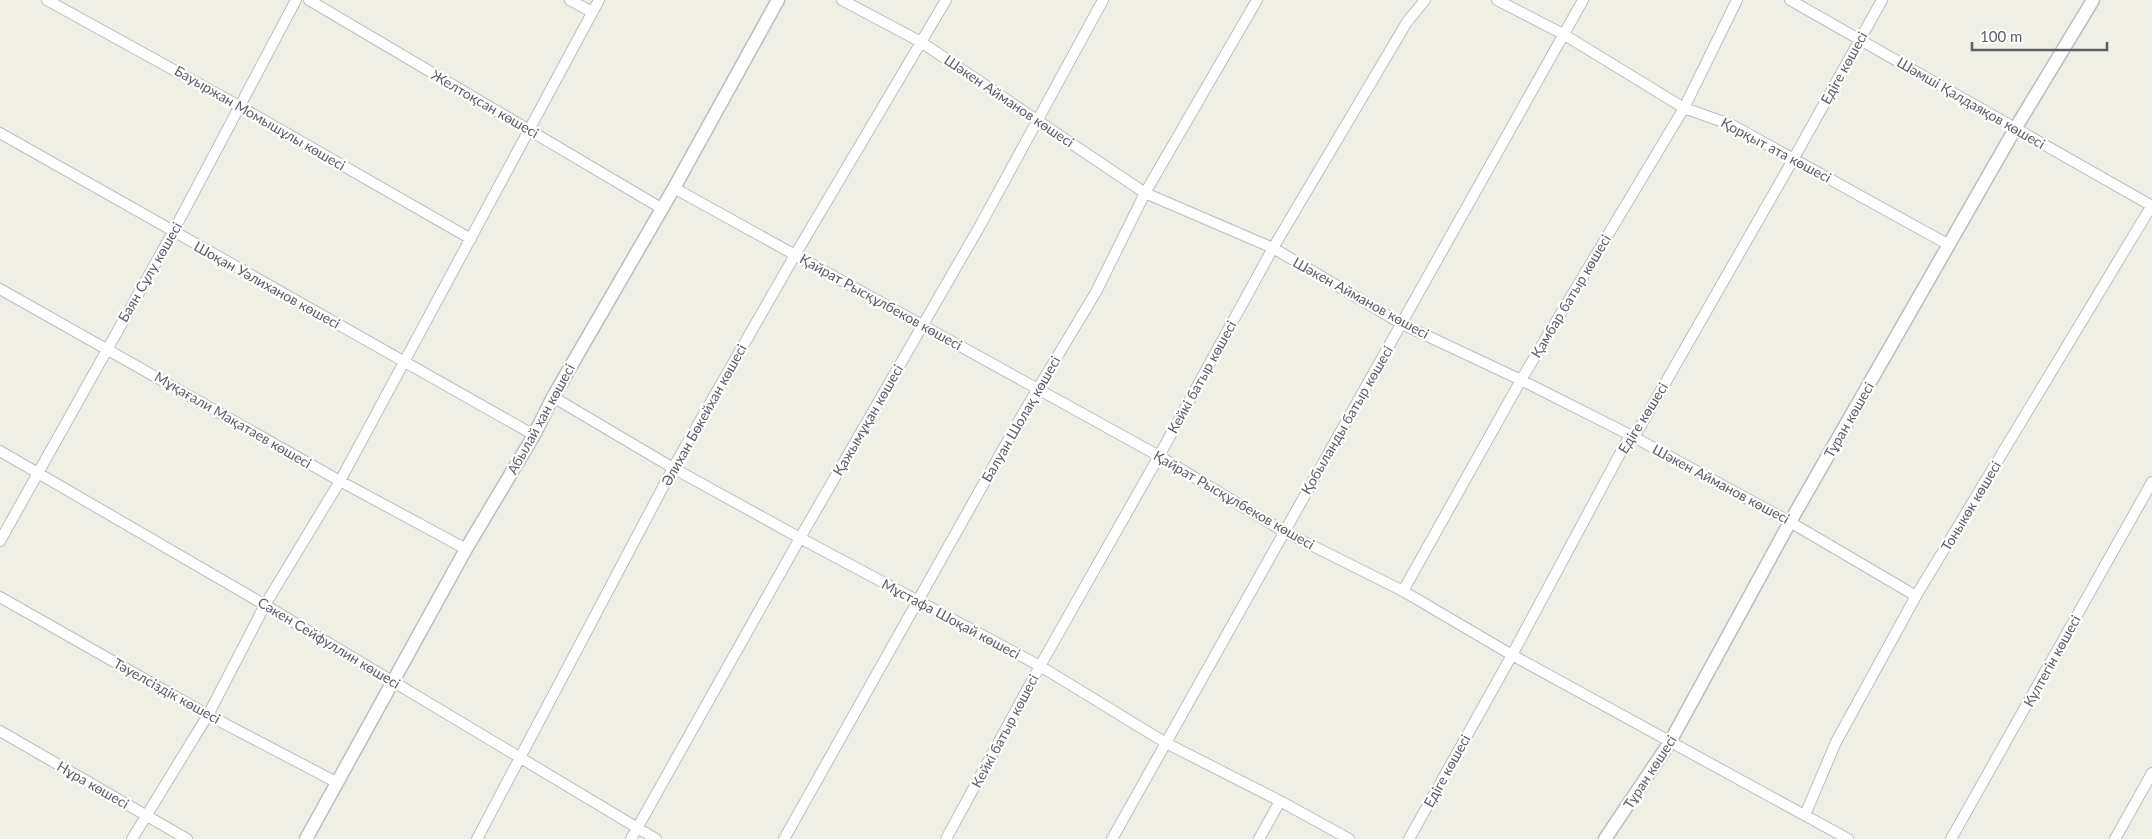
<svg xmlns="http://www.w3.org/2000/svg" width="2152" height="839" viewBox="0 0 2152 839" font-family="Lato,sans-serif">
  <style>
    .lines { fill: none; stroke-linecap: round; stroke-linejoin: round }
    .minor-casing { stroke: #bcbdc3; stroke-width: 12 }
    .tertiary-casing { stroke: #bcbdc3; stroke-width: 15 }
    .minor { stroke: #fff; stroke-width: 10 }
    .tertiary { stroke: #fff; stroke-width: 12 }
    .labels { text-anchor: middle; stroke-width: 4.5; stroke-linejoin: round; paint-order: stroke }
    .street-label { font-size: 14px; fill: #5c5e65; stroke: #fff }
  </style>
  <rect width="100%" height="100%" fill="#efefe5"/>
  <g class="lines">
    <defs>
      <path id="minor" d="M47 0 239 106 471 239
        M309 0 661 208
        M570 0 592 12
        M842 0 921 42 1145 193 1273 248 1402 324 1521 380 1630 435 1790 522 1916 596
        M1497 0 1563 34 1684 108 1732 125 1949 245
        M1790 0 2152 206
        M0 133 534 435
        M674 188 1159 456 1283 531 1403 591 1512 655 1848 839
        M0 289 340 481 466 549
        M553 397 673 468 800 538 1040 666 1166 743 1280 801 1349 839
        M0 451 265 605 656 839
        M0 541 173 232 296 0
        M1403 591 1521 380 1684 108 1737 0
        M0 597 208 715 336 782
        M0 731 187 839
        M1805 815 1836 742 1916 596 2152 205
        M132 839 208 715 265 605 340 481 599 0
        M477 839 673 468 795 255 946 0
        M631 839 800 538 981 224 1103 0
        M784 839 1025 410 1096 292 1145 193 1257 0
        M946 839 1040 666 1159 456 1273 248 1407 22 1425 0
        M1112 839 1583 0
        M1259 839 1280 801
        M1409 839 1512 655 1630 435 1636 434 1794 158 1882 0
        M1951 839 2152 482
        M2115 839 2152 773"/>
      <path id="tertiary" d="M306 839 466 549 534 435 553 397 674 188 778 0
        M1605 839 1670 742 1790 522 2015 129 2093 0"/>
    </defs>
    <use href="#minor" class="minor-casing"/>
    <use href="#tertiary" class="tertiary-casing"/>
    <use href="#minor" class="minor"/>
    <use href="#tertiary" class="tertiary"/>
  </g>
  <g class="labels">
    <g class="street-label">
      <text transform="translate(1844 68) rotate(-61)" y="5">Едіге көшесі</text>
      <text transform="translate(1009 101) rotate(34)" y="5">Шәкен Айманов көшесі</text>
      <text transform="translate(1971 103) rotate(30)" y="5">Шәмші Қалдаяқов көшесі</text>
      <text transform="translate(485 104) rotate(30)" y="5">Желтоқсан көшесі</text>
      <text transform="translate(260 118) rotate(30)" y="5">Бауыржан Момышұлы көшесі</text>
      <text transform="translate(1776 150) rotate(28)" y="5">Қорқыт ата көшесі</text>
      <text transform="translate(150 272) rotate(-60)" y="5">Баян Сұлу көшесі</text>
      <text transform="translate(267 285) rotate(29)" y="5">Шоқан Уәлиханов көшесі</text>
      <text transform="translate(1571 296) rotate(-59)" y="5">Қамбар батыр көшесі</text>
      <text transform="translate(1361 298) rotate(29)" y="5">Шәкен Айманов көшесі</text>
      <text transform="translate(881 302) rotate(29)" y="5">Қайрат Рысқұлбеков көшесі</text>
      <text transform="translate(1202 377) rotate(-61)" y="5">Кейкі батыр көшесі</text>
      <text transform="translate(704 415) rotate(-61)" y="5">Әлихан Бөкейхан көшесі</text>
      <text transform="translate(1643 418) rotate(-58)" y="5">Едіге көшесі</text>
      <text transform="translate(541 419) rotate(-61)" y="5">Абылай хан көшесі</text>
      <text transform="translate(1021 419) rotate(-60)" y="5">Балуан Шолақ көшесі</text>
      <text transform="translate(233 420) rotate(30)" y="5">Мұқағали Мақатаев көшесі</text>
      <text transform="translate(868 420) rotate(-60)" y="5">Қажымұқан көшесі</text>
      <text transform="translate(1347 420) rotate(-60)" y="5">Қобыланды батыр көшесі</text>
      <text transform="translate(1849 420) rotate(-60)" y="5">Тұран көшесі</text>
      <text transform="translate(1721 484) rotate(28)" y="5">Шәкен Айманов көшесі</text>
      <text transform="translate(1234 500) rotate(30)" y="5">Қайрат Рысқұлбеков көшесі</text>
      <text transform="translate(1971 506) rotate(-59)" y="5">Тоныкөк көшесі</text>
      <text transform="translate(951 619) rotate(28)" y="5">Мұстафа Шоқай көшесі</text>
      <text transform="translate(329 643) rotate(31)" y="5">Сәкен Сейфуллин көшесі</text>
      <text transform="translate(2052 661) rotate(-61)" y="5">Күлтегін көшесі</text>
      <text transform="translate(167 691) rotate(29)" y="5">Тәуелсіздік көшесі</text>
      <text transform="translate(1005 731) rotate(-62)" y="5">Кейкі батыр көшесі</text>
      <text transform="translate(1447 771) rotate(-61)" y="5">Едіге көшесі</text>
      <text transform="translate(1650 772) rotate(-57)" y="5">Тұран көшесі</text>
      <text transform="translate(93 785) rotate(30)" y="5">Нұра көшесі</text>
    </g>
  </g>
  <path d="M1972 42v8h135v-8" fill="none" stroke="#5c5e65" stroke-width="2.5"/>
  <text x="1980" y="42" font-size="15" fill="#5c5e65" stroke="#ffffff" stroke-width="4" paint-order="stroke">100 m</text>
</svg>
